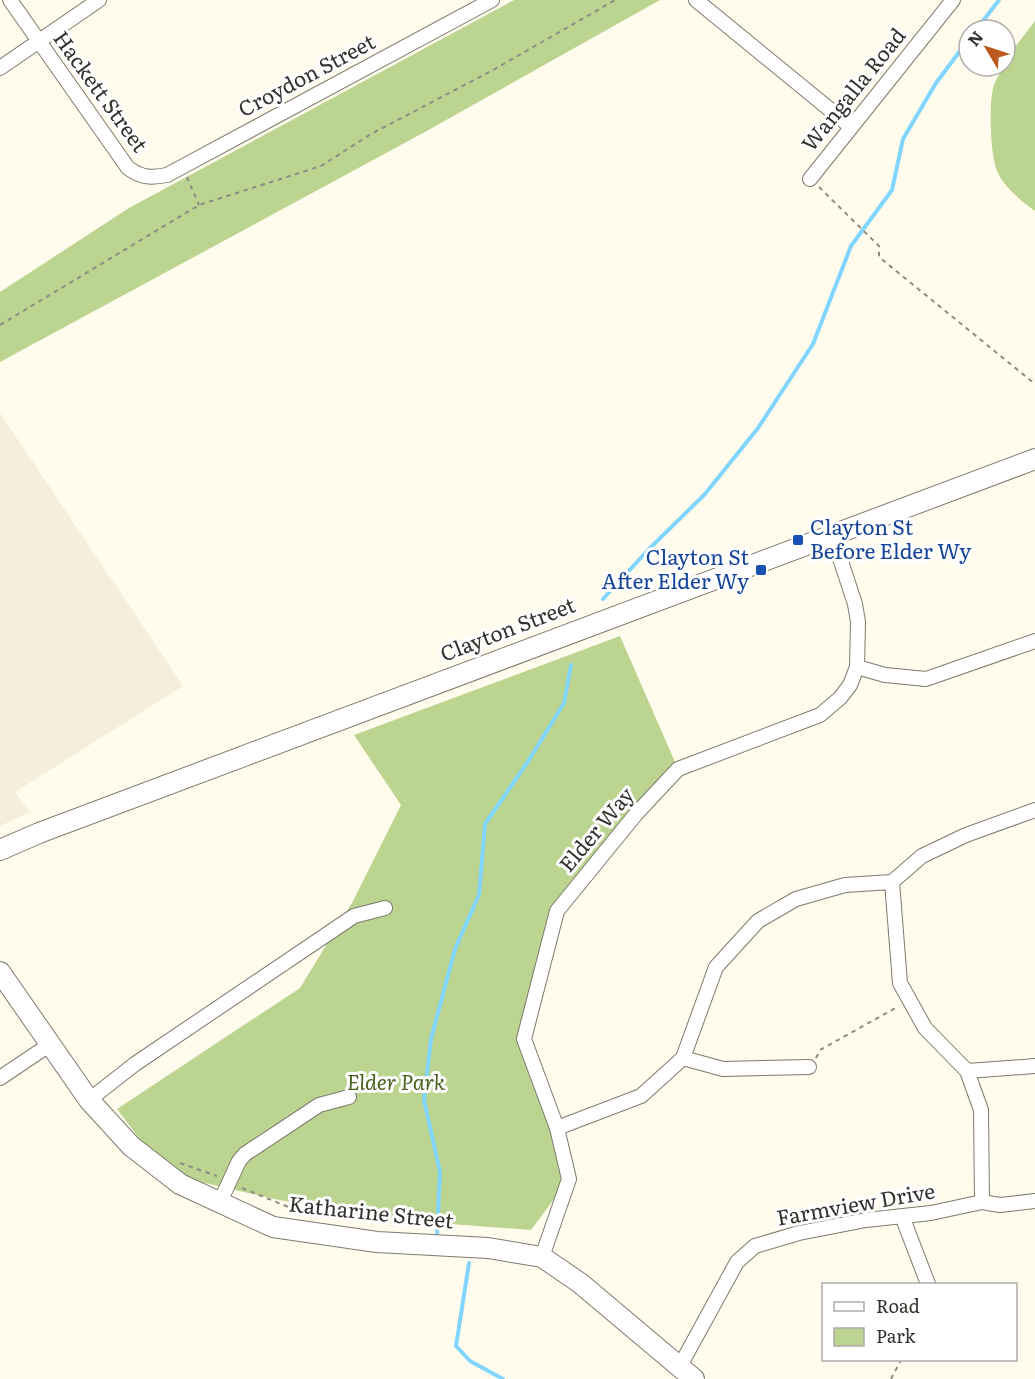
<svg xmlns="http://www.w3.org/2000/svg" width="1035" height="1379" viewBox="0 0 1035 1379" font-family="Literata,serif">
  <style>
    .built { fill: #f4eeda }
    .green { fill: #bbd590 }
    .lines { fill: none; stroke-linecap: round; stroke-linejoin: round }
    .stream { stroke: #81d5fe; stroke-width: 4 }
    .street-casing { stroke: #7e7a6e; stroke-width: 16 }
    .secondary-casing { stroke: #7e7a6e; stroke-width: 22 }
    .path { stroke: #8f8c83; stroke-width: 2; stroke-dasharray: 4.5 4.5; stroke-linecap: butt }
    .street { stroke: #fff; stroke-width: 14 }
    .secondary { stroke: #fff; stroke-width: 20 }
    .transit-dot { fill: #1a4fb4; stroke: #fff; stroke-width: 2 }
    .labels { text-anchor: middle; stroke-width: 6; stroke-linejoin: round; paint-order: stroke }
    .street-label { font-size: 21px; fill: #34322d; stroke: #fff }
    .transit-label { font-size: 21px; fill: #164399; stroke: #fff; text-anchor: start }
    .park-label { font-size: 21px; font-style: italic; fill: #4b6020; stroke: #fff }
  </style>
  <rect width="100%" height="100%" fill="#fffbed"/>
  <path class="built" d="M0 413 183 686 15 792 30 812 0 826Z"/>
  <path class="green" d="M514 0H660L423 133 0 362V292L129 208Z
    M1035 21V211C1021 201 1004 187 997 171 990 153 989 106 993 88 996 77 1005 68 1005 60Z
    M620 636 678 769 557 911 524 1039 569 1179 531 1230 398 1220 279 1200 166 1174 117 1109 300 988 353 901 401 805 354 735Z"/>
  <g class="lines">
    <path class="stream" d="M976 30 999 0
      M603 599 648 550 705 494 758 428 813 344 851 246 892 190 903 139 936 83 969 39
      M437 1236 440 1172 424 1100 431 1039 455 949 479 895 485 824 527 763 564 703 571 665
      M469 1263 456 1346 470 1361 503 1379"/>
    <defs>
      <path id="street" d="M10 0 128 168C142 178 151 178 167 175L492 0
        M696 0 850 126
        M0 68 99 0
        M810 179 953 0
        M857 667 885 675 926 679 1035 641
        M683 1058 723 1069 809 1067
        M967 1071 1035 1066
        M0 1078 49 1045
        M89 1100 135 1064 354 916 385 908
        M557 1128 641 1096 683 1058 716 967 758 921 796 899 845 885 892 882
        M982 1202 981 1110 967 1071 925 1028 900 983 892 882 922 856 966 835 1035 810
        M219 1204 239 1161 245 1154 319 1105 349 1097
        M902 1216 928 1284
        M542 1257 569 1179 557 1128 524 1039 557 911 636 814 678 769 820 715 840 698 850 685 857 667 858 622 855 604 832 534
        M680 1366 737 1262 755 1246 799 1233 866 1220 931 1213 982 1202 1000 1205 1035 1201"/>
      <path id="secondary" d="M0 850 39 833 1035 459
        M0 972 89 1100 131 1146 180 1184 273 1227 377 1242 488 1248 542 1257 580 1283 694 1379"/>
    </defs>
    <use href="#street" class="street-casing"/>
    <use href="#secondary" class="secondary-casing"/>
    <path class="path" d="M187 177 199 205
      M819 187 879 246V257L1035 384
      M0 325 199 205 321 166 371 134 495 69 615 0
      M816 1058 820 1050 899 1006
      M180 1163 217 1176
      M242 1188 308 1215
      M891 1379 901 1360"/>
    <use href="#street" class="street"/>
    <use href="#secondary" class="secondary"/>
  </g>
  <g class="transit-dot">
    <rect x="792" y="534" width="12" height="12" rx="3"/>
    <rect x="755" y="564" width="12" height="12" rx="3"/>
  </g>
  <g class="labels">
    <g class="street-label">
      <text transform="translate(307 76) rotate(-28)" y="7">Croydon Street</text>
      <text transform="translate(854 90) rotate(-51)" y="7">Wangalla Road</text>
      <text transform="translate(100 92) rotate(54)" y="7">Hackett Street</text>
      <text transform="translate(508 630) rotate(-21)" y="7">Clayton Street</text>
      <text transform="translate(597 830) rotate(-50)" y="7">Elder Way</text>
      <text transform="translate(856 1205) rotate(-10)" y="7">Farmview Drive</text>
      <text transform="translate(371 1213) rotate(6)" y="7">Katharine Street</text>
    </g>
    <g class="transit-label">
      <text x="810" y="535">Clayton St<tspan x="810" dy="24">Before Elder Wy</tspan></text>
      <text x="749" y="565" text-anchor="end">Clayton St<tspan x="749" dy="24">After Elder Wy</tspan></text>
    </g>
    <g class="park-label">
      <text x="396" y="1090">Elder Park</text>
    </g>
  </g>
  <rect x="822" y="1283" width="195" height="78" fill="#ffffff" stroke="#aeadab" stroke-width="1.5"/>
  <rect x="834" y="1302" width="30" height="9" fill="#ffffff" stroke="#aeadab" stroke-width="1.5"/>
  <text x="876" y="1313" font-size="18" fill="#34322d">Road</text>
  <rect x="834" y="1328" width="30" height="18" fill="#bbd590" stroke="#aeadab" stroke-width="1.5"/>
  <text x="876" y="1343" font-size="18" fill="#34322d">Park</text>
  <g transform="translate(987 48) rotate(309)"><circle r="28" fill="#ffffff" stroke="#aeadab" stroke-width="1.5"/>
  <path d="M0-4.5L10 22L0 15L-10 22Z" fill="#bc591f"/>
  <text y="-9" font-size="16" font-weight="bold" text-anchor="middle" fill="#34322d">N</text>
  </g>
</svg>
